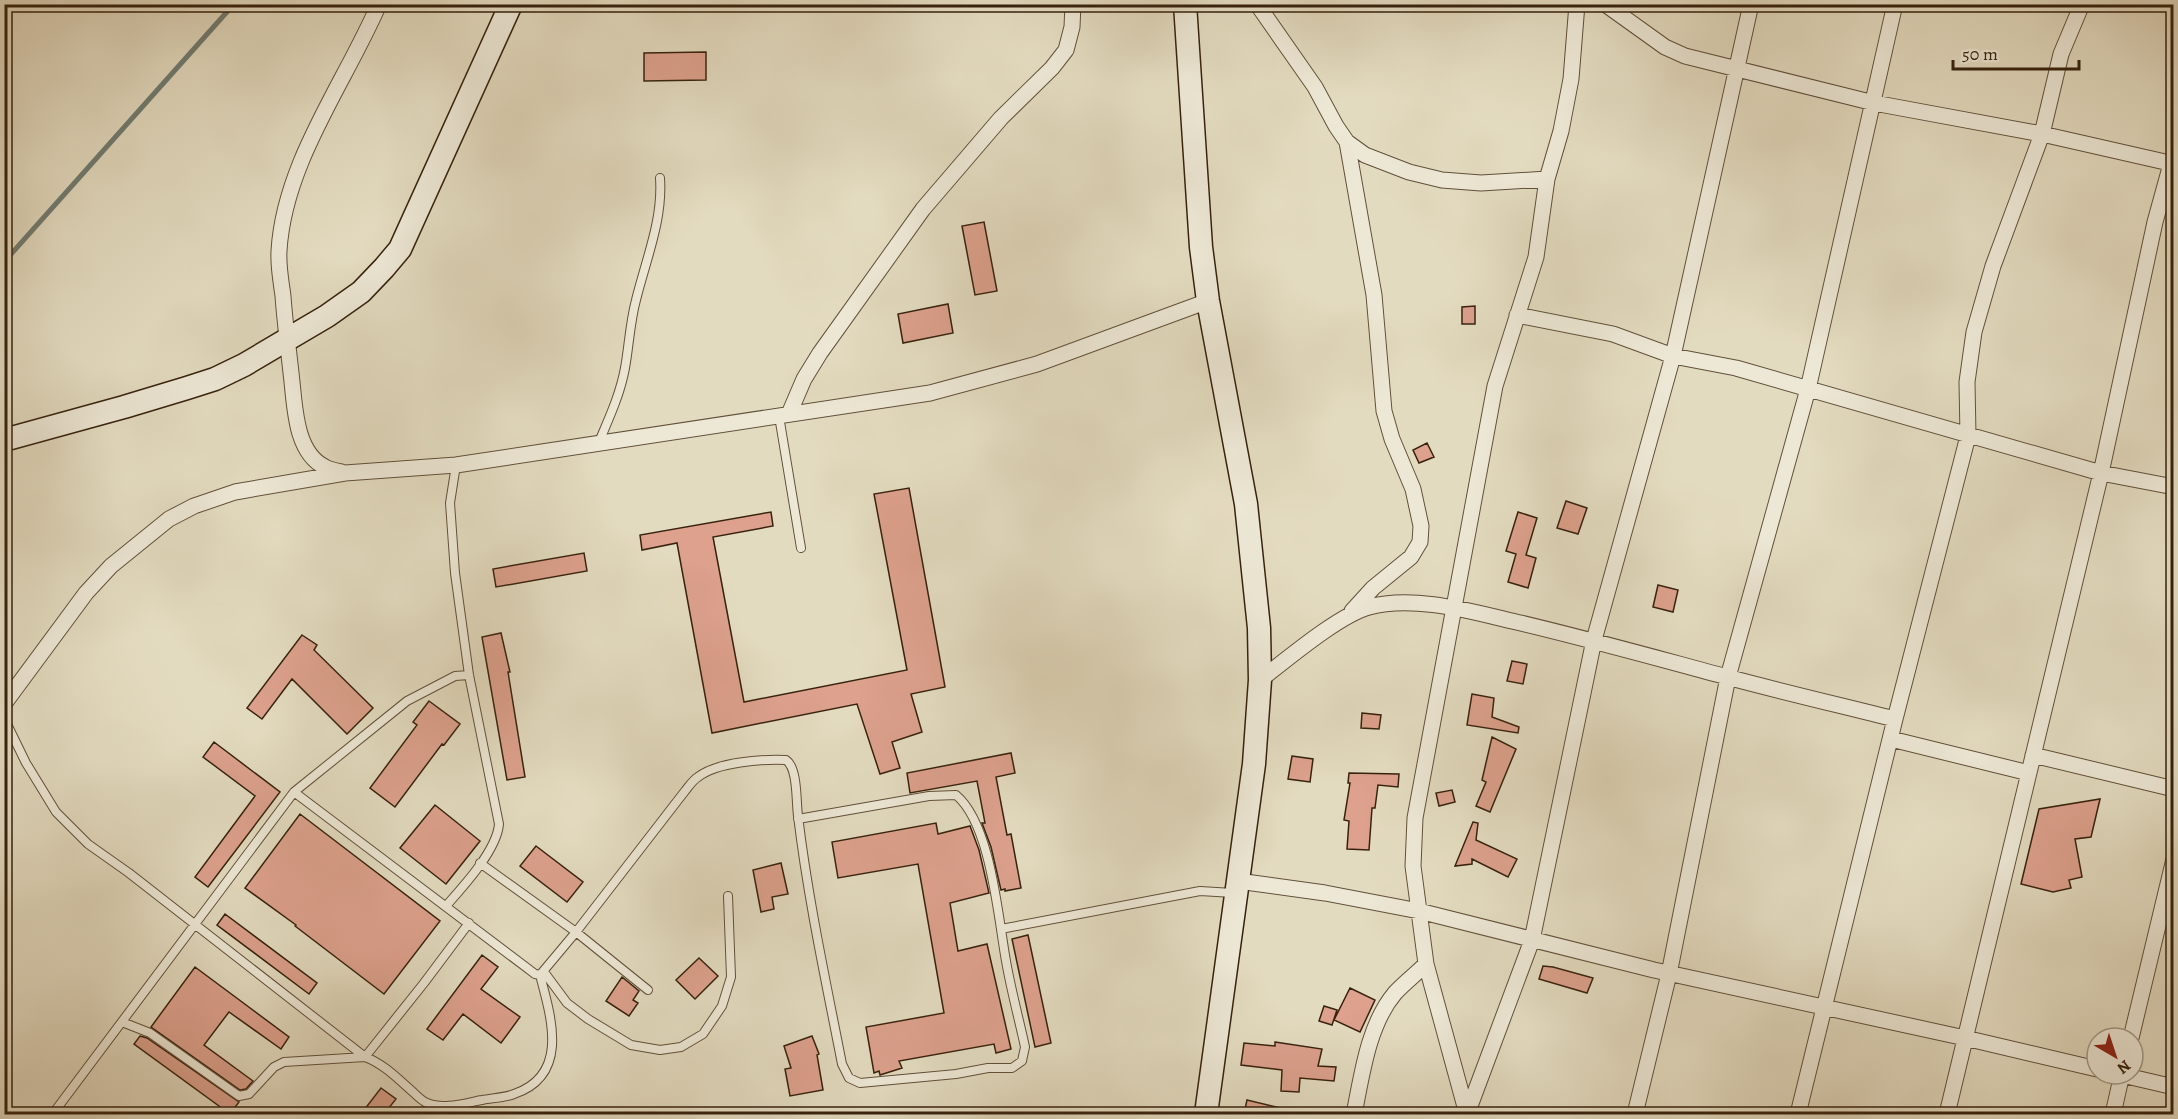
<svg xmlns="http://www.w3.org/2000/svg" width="2178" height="1119" viewBox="0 0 2178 1119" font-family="Alegreya,serif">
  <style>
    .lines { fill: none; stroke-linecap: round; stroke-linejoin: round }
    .stream { stroke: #707d73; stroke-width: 5 }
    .building { fill: #dda18d; stroke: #37220e; stroke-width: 1.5 }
    .service-casing { stroke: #62503a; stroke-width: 10 }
    .minor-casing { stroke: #62503a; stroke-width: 17 }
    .secondary-casing { stroke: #37220e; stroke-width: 25 }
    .service { stroke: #ede8d6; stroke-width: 8 }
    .minor { stroke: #ede8d6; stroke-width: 15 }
    .secondary { stroke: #ede8d6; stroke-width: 22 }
  </style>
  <rect width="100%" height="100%" fill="#e3dbc0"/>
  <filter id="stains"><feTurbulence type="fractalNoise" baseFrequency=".00333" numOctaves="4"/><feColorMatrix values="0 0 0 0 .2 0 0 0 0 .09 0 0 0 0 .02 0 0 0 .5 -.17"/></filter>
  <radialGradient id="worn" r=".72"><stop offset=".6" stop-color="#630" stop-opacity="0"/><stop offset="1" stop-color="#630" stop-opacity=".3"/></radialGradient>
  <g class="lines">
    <path class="stream" d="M4 262 234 4"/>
  </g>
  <path class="building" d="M706 52V80L644 81V53Z
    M984 222 997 291 975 295 962 226Z
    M948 304 953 333 903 343 898 314Z
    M1475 306V324H1462V307Z
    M1427 443 1434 457 1419 463 1413 450Z
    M909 488 945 687 911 694 922 732 892 742 900 768 880 774 857 704 712 733 677 543 642 550 640 535 771 512 773 526 713 537 744 702 907 670 874 494Z
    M1566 501 1587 508 1578 534 1557 528Z
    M1518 512 1537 518 1526 555 1536 558 1528 588 1508 582 1516 554 1506 551Z
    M584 553 587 571 496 587 493 569Z
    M1658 585 1678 590 1673 612 1653 607Z
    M501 633 510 672H508L525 777 507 780 482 637Z
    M302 635 317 645 314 650 373 708 347 734 292 679 262 719 247 708Z
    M1512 661 1527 664 1523 684 1507 681Z
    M1472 694 1494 698 1492 717 1519 727 1518 733 1467 725Z
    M429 701 460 724 444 745 442 744 395 807 370 788 417 725 413 722Z
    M1362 713 1381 715 1379 729 1361 728Z
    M1492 737 1516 749 1490 812 1476 806 1486 782 1482 780Z
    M214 742 280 792 208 887 195 877 255 796 203 757Z
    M1011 753 1015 773 996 777 1007 835 1011 834 1021 888 1005 891V889L1001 890 991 847 982 823H985L977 781 910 793 907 773Z
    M1292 756 1313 759 1310 782 1288 779Z
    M1349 773 1399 774 1398 787 1378 785 1375 808H1372L1369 850 1347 849 1349 821 1344 820 1350 783H1348Z
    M1452 790 1455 802 1439 806 1436 793Z
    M2100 799 2091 837 2075 839 2082 877 2069 880 2071 888 2053 892 2021 884 2039 809Z
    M435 805 480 841 446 884 400 848Z
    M300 814 440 921 384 994 295 926 296 925 245 888Z
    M1473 822 1478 823 1476 840 1517 859 1508 877 1472 859V864L1455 866Z
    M936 823 938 834 970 826 979 850 989 893 950 903 958 951 987 944 1011 1049 996 1053 994 1044 899 1061 902 1068 880 1075 879 1071 874 1073 866 1027 944 1013 918 864 838 878 832 842Z
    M536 846 583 882 567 902 520 866Z
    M781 863 788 894 772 897 774 909 761 912 753 870Z
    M225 914 317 983 309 994 217 925Z
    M1028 935 1051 1043 1035 1047 1012 939Z
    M482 955 498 967 481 989 520 1017 501 1043 463 1014 443 1040 427 1029Z
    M699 958 718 976 695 999 676 980Z
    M1543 966 1553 967 1593 978 1587 993 1539 979Z
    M195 967 289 1037 281 1049 229 1012 204 1045 253 1081 246 1089 240 1090 151 1027Z
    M622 977 639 991 633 1000 638 1003 629 1016 606 1001Z
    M1350 988 1375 1000 1360 1032 1334 1020Z
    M1324 1006 1337 1010 1332 1025 1319 1021Z
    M140 1036 147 1038 239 1102 230 1114 134 1044Z
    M812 1036 819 1054 817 1055 823 1090 790 1096 785 1069 791 1068 784 1046Z
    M1275 1042 1322 1049 1318 1066 1336 1067 1334 1081 1300 1078 1299 1092 1281 1091 1282 1070 1241 1065 1244 1043 1275 1046Z
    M381 1088 396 1099 384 1114H361Z
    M1247 1100 1285 1109 1284 1114H1244Z"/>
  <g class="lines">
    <defs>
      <path id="service" d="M779 416 801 548
        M599 442C609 418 620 395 625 368 629 346 630 322 636 300 646 259 663 220 660 178
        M4 718 26 763 56 812 88 844 129 873 365 1057C384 1064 398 1079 413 1092 417 1096 422 1101 427 1103 444 1110 465 1103 482 1100 492 1098 504 1098 514 1094 570 1075 551 1017 540 975
        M294 792 535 974 540 975
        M480 863 576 932 648 990
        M446 906C463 887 497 850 499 824L469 675 455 573 450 503 456 465
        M1001 929 1200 891 1233 893
        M544 972 567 1003 588 1019 631 1045 660 1050 681 1047 703 1034 722 1006 731 977 728 896
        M540 975 576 932 685 791C689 786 693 780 698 777 717 762 762 759 786 760 798 768 796 802 798 816 808 899 826 982 842 1064L849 1078 860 1083 956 1074 988 1068H1012L1022 1061 1025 1047C1019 1019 1011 990 1006 961 998 917 991 824 956 795L929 796 798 819
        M122 1022 150 1033 239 1096 249 1094 274 1067 284 1062 365 1057
        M365 1057 424 983 469 923
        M55 1111 294 792 407 701 455 676 469 675"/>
      <path id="minor" d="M1257 4 1315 87 1336 126 1347 142 1365 155 1409 172 1442 180 1481 183 1547 179
        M1605 4 1665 47 1685 56 1874 103 2042 134 2174 164
        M1347 142 1374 295 1384 411 1392 439 1413 489 1421 526 1420 542 1411 557 1373 588 1352 611
        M1517 315 1613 334 1673 356 1736 368 2101 473 2174 487
        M789 414 804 379 820 353 923 209 1001 118 1052 68 1066 50 1072 27 1073 4
        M342 472C337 471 330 470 325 467 296 453 295 409 292 382 289 353 285 325 283 296 281 281 278 266 279 251 284 163 345 83 379 4
        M1260 680C1286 660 1339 615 1369 607 1413 595 1469 611 1512 621 1585 638 1656 658 1727 677 1783 692 1839 705 1895 719
        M4 704 86 593 111 566 169 519 194 506 235 492 345 473 456 465 930 393 1037 364 1208 301
        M1891 739 2029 773
        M2033 755 2174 789
        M1238 881 1325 893 1419 911 1654 970 1965 1038 2097 1069
        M2131 1038 2174 859
        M2118 1074 2174 1087
        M1354 1114C1362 1075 1368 1025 1395 993 1404 983 1416 974 1426 964
        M1467 1114 1532 940 1594 640 1673 356 1751 4
        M1467 1114 1426 964 1413 866 1415 818 1495 386 1536 257 1547 179 1561 131 1571 79 1577 4
        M1635 1114 1669 974 1728 677 1808 389 1895 4
        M1798 1114 1895 719 1968 436 1967 382 1974 332 1993 266 2042 134 2061 54 2082 4
        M1947 1114 2101 473 2155 222 2171 164
        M2113 1114 2122 1074"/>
      <path id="secondary" d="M1185 4 1201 247 1208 301 1246 504 1259 628 1260 680 1254 764 1206 1114
        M4 440 124 407 187 388 215 379 244 365 327 316 361 292 384 268 400 249 511 4"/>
    </defs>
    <use href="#service" class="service-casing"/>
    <use href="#minor" class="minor-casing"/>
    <use href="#secondary" class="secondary-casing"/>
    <use href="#service" class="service"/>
    <use href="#minor" class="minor"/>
    <use href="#secondary" class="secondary"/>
  </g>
  <rect width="2178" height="1119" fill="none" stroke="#e3dbc0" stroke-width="24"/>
  <rect x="6" y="6" width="2166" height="1107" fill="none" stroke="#37220e" stroke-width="3"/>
  <rect x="12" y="12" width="2154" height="1095" fill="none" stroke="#37220e" stroke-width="1.5"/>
  <g transform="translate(2115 1056) rotate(141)"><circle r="28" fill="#ede8d6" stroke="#a49986" stroke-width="1.5"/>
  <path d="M0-4.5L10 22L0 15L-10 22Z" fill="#8f2418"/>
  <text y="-9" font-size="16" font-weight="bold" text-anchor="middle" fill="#37220e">N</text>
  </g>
  <path d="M1953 60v9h126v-9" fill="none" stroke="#37220e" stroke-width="3"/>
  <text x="1962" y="60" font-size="18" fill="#37220e" stroke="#ede8d6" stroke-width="4.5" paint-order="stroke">50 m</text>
  <rect width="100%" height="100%" filter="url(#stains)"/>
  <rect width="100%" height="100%" fill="url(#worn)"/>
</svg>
